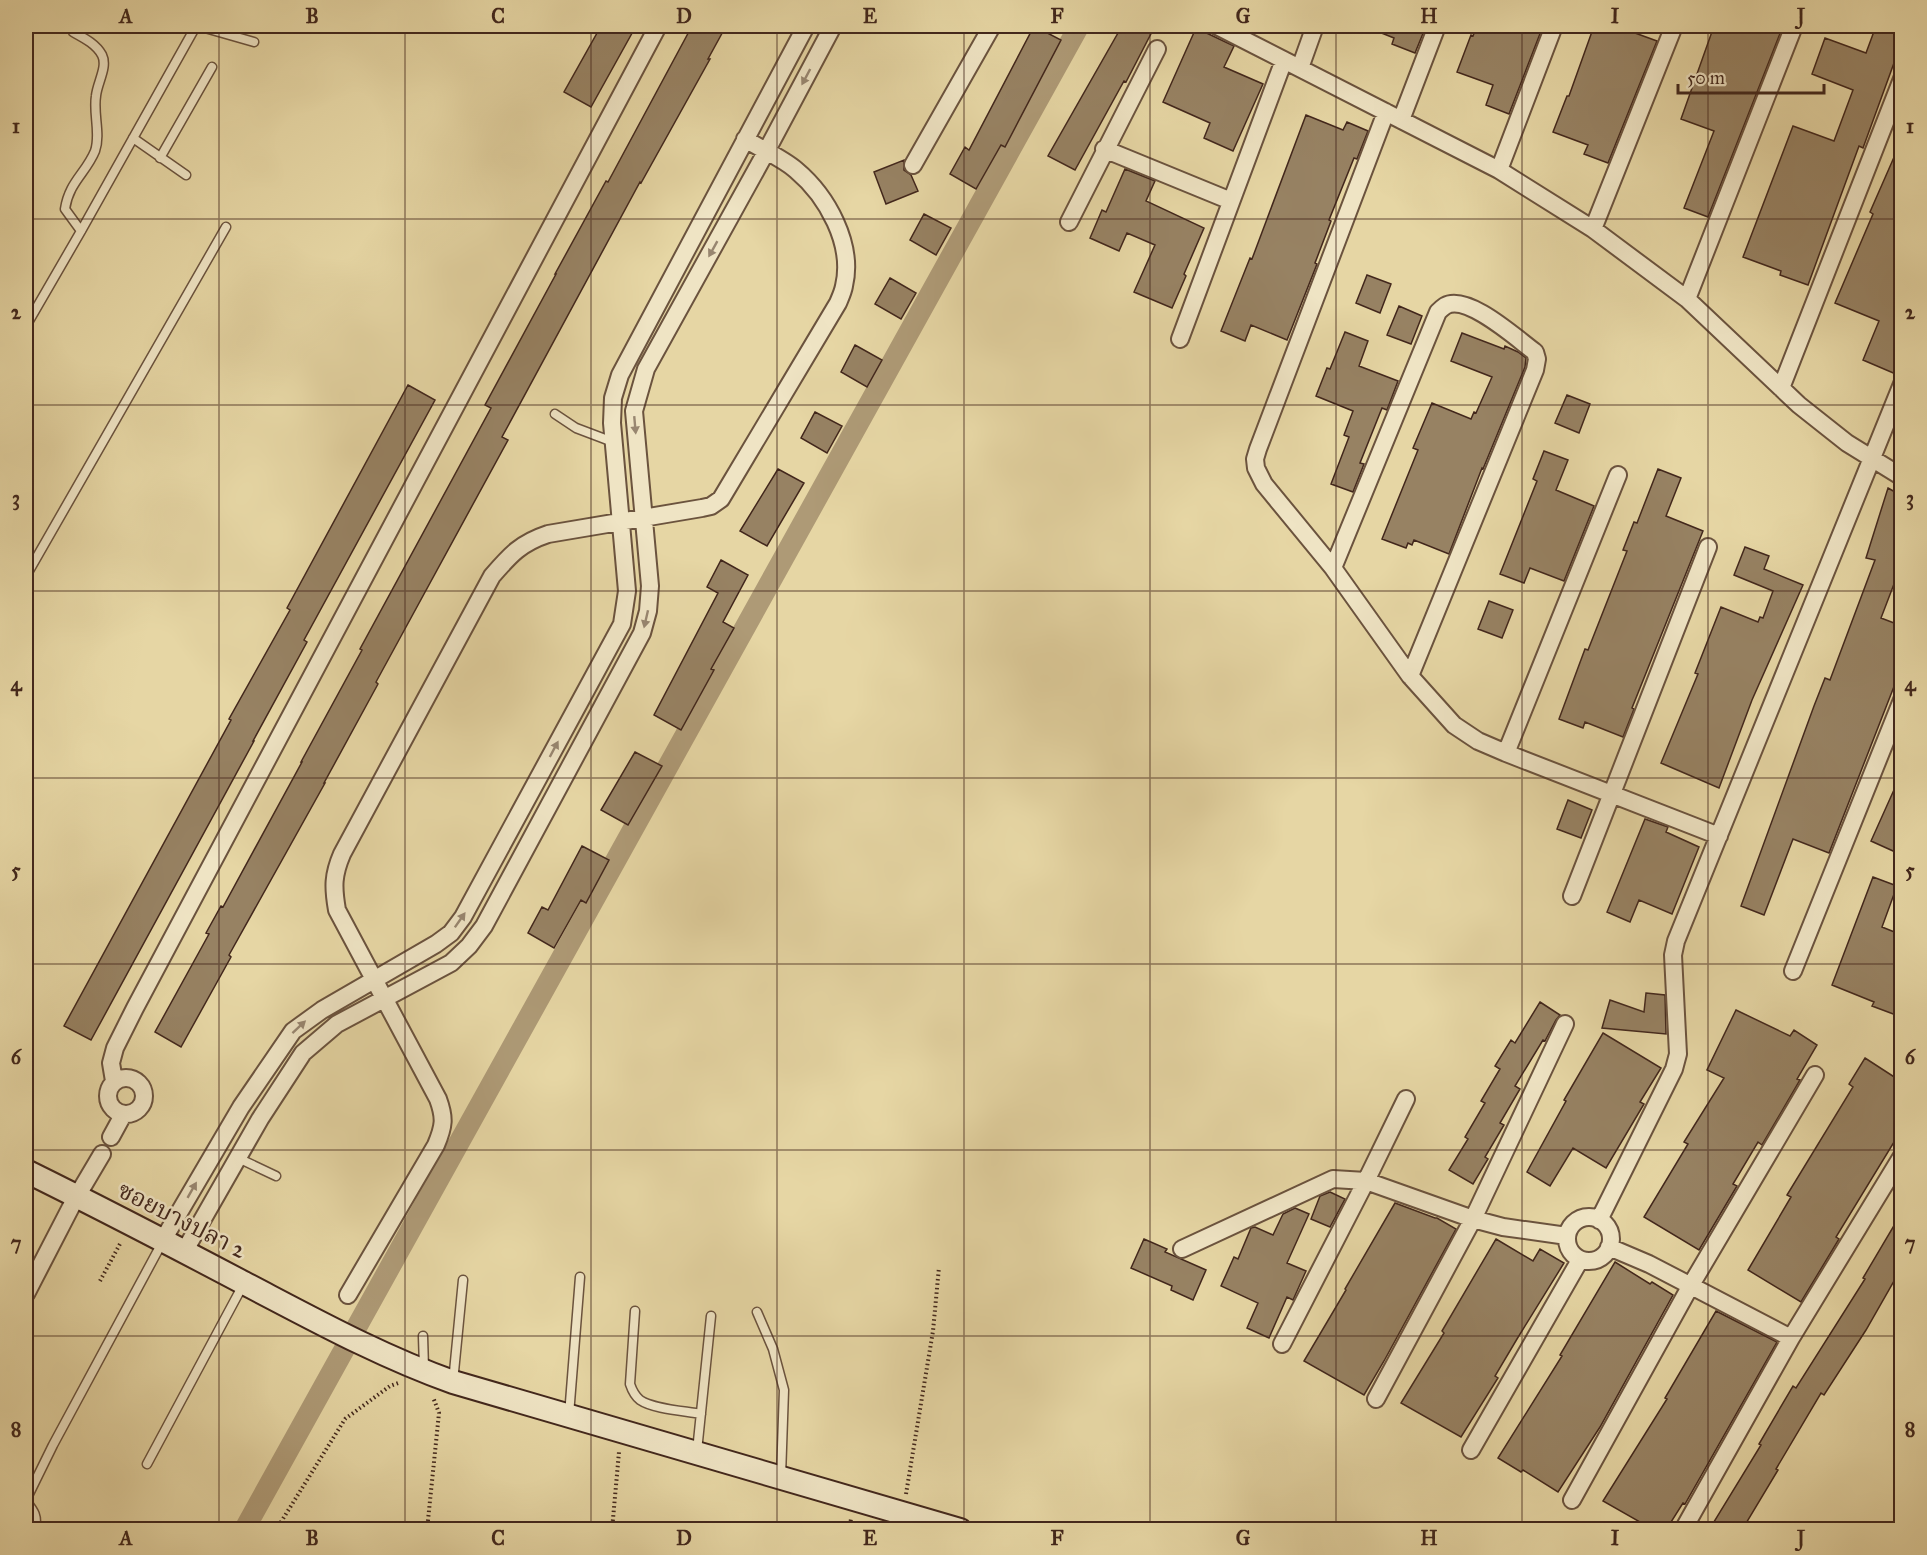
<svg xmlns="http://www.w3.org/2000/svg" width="1927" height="1555" viewBox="0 0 1927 1555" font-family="'IM FELL Great Primer','Noto Serif Thai',serif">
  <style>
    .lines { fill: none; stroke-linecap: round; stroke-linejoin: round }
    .canal { stroke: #ae9a76; stroke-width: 21 }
    .building { fill: #978263; stroke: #42271c; stroke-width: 1.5 }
    .lane-casing { stroke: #6b533e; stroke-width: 11 }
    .street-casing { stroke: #6b533e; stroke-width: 20 }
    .secondary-casing { stroke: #42271c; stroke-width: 26 }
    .path { stroke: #42271c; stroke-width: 4; stroke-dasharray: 1.5 3; stroke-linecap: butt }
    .lane { stroke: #efe4c4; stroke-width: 8 }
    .street { stroke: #efe4c4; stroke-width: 16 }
    .secondary { stroke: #efe4c4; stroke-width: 22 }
    .oneway { fill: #988670 }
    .grid { fill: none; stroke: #42271c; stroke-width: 1.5; stroke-opacity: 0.55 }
    .labels { text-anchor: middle; stroke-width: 5; stroke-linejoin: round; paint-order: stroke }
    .street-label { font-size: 24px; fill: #42271c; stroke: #efe4c4 }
    .neatline { fill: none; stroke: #42271c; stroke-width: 2 }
    .grid-label { font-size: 20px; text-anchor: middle; font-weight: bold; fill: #42271c }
  </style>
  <rect width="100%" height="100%" fill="#e6d6a4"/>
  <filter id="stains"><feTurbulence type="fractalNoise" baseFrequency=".00333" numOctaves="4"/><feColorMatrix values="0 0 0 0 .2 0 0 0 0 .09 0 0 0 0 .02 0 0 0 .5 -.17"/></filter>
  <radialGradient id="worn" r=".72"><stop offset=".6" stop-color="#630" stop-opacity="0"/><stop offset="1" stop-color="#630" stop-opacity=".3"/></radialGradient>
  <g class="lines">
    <path class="canal" d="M244 1530 1079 26"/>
  </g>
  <path class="building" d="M601 26H636L591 107 564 92Z
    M692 26H726L708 59H710L641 183 640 182 502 437 508 440 376 682 378 684 324 783H325L229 955 231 957 181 1047 155 1032 209 934 206 933 221 906 223 907 302 762H301L362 650 360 649 491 408 485 405 556 274H555L606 181 608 182Z
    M1034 26 1061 40 1005 147 1001 145 976 189 950 174 965 147 969 150Z
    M1122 26H1155L1126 82 1124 81 1075 170 1048 156Z
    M1364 26H1426L1415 53 1392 44 1394 38Z
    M1477 26H1543L1509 114 1486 105 1493 85 1457 72 1471 35 1473 36Z
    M1594 26H1625L1624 29 1657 41 1608 163 1584 154 1588 145 1553 132 1567 96H1569Z
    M1714 26H1732L1753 33 1755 26H1783L1708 217 1684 208 1714 131 1681 119Z
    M1876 26H1902V41L1863 148 1859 146 1808 285 1780 275 1781 271 1743 257 1793 126 1834 141 1853 90 1812 74 1825 38 1866 53Z
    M1196 28 1234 46 1224 67 1263 84 1233 151 1204 138 1210 123 1163 102Z
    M1306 115 1343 130 1347 122 1368 131 1357 159 1354 158 1329 220 1331 221 1315 263 1317 264 1287 340 1251 325 1245 341 1221 331 1250 258 1252 259Z
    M1902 139V366L1898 375 1863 360 1879 321 1835 303 1873 214 1870 212Z
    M904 160V170L911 175 918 191 886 204 874 172Z
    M1125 169 1155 181 1146 201 1204 228 1184 274 1186 276 1172 308 1134 292 1155 245 1127 233 1119 251 1090 238 1102 210 1106 212Z
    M924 214 951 228 936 255 910 240Z
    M1367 275 1391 284 1380 313 1356 303Z
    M890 278 916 293 901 319 875 304Z
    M1399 306 1422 316 1411 344 1387 335Z
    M1345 332 1368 341 1359 366 1398 381 1387 410 1382 408 1360 463 1364 464 1353 492 1331 484 1349 437 1344 435 1353 411 1316 396 1327 368 1330 369Z
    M1462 333 1504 349 1505 346 1518 352 1526 358 1525 367 1483 469 1482 468 1449 554 1414 540 1412 545 1408 543 1406 548 1382 539 1418 450 1413 448 1432 403 1471 419 1474 412 1476 413 1492 377 1451 361Z
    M855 345 882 360 867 387 841 372Z
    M408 385 435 400 304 640 307 642 253 741H254L91 1040 64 1026 231 720 229 719 290 610 287 608Z
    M1567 395 1590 404 1579 433 1555 423Z
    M815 412 842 426 827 453 801 438Z
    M1544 451 1568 460 1556 490 1594 506 1564 581 1530 568 1524 583 1500 574 1537 481 1533 479Z
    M778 469 804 483 767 546 740 531Z
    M1658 469 1681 478 1666 516 1703 531 1632 708 1634 709 1623 737 1585 722 1583 728 1559 719 1585 649 1588 650 1627 551 1623 550 1634 522 1637 523Z
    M1888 488 1902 496V563L1881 618 1902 626V666L1829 853 1793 839 1764 915 1741 906 1814 706 1825 678 1830 680 1875 560 1866 558Z
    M1745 547 1769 556 1764 569 1803 585 1752 700 1719 788 1661 763 1698 674 1695 673 1721 607 1758 622 1760 617 1763 618 1773 591 1734 575Z
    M721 560 748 575 723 622 734 628 711 669 714 670 681 730 654 715 718 593 707 587Z
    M1489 601 1513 610 1502 638 1478 629Z
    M635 752 662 766 628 825 601 810Z
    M1902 772V855L1871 841Z
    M1568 800 1592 810 1581 838 1557 829Z
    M1645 819 1668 827 1666 832 1699 847 1672 914 1639 900 1630 922 1607 912Z
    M582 846 609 860 586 903 581 900 554 948 528 933 542 907 548 910Z
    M1873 877 1897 886 1882 927 1902 935V1001L1896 1015 1872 1006 1874 1002 1832 985Z
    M1646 993 1665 995 1666 1034 1602 1028 1610 1000 1644 1012Z
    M1540 1002 1560 1015 1556 1020 1545 1041 1543 1040 1515 1086 1520 1089 1500 1123 1504 1125 1485 1157 1488 1159 1473 1184 1449 1170 1468 1139 1465 1137 1485 1103 1481 1101 1500 1069 1495 1066 1511 1040 1515 1043Z
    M1736 1010 1790 1036 1794 1030 1817 1045 1797 1079 1800 1080 1762 1145 1758 1142 1733 1184 1737 1186 1699 1250 1644 1217 1688 1144 1684 1142 1724 1078 1707 1070Z
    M1603 1033 1661 1068 1640 1102 1644 1104 1606 1168 1573 1148 1550 1186 1527 1172 1566 1101 1564 1100Z
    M1865 1058 1902 1082V1129L1836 1237 1839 1239 1801 1302 1748 1270 1791 1197 1787 1195 1853 1087 1849 1084Z
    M1330 1192 1345 1199 1330 1227 1311 1219 1320 1196Z
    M1395 1203 1435 1218H1437L1456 1229 1384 1361 1364 1395 1304 1361 1346 1290 1345 1289Z
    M1295 1208 1309 1214 1287 1263 1306 1271 1293 1300 1287 1297 1269 1338 1247 1328 1258 1303 1221 1286 1234 1257 1238 1259 1251 1228 1255 1227 1273 1235 1283 1214Z
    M1902 1212V1267L1866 1330 1824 1395 1821 1393 1776 1469 1778 1470 1742 1530H1709L1761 1445 1759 1444 1793 1386 1796 1388 1865 1279 1863 1278Z
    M1144 1239 1167 1249 1165 1252 1206 1270 1193 1300 1171 1290 1172 1286 1131 1268Z
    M1496 1239 1533 1261 1540 1249 1564 1263 1517 1339 1495 1376 1498 1378 1461 1437 1401 1403 1444 1333 1442 1331Z
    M1615 1262 1650 1284 1652 1282 1673 1295 1600 1427 1558 1492 1523 1470 1521 1472 1498 1458 1562 1356 1560 1355Z
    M1716 1311 1777 1342 1685 1504 1683 1503 1666 1530H1654L1603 1501 1667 1399 1665 1398Z"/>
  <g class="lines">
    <defs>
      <path id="lane" d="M198 26 254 42
        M73 32C84 38 96 44 102 55 108 67 97 83 96 96 93 114 101 134 95 151 86 173 69 182 65 209L81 231
        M133 138 186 175
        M160 158 212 67
        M26 326 81 231 196 26
        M555 414 576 428 613 442
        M26 576 226 227
        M238 1158 276 1176
        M635 1311 630 1384C632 1390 635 1396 640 1400 653 1409 685 1411 701 1414
        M757 1312 773 1349 784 1390 781 1476
        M423 1336 424 1368
        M453 1382 463 1280
        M569 1415 580 1277
        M697 1451 711 1316
        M147 1464 243 1285
        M26 1500 53 1445 163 1241
        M26 1501C34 1511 38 1516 35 1530"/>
      <path id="street" d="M1217 26 1499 170 1593 229 1687 299 1799 405 1847 443 1902 477
        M1300 68 1315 26
        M1386 112 1258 449 1255 459 1256 468 1264 484 1333 568 1410 676 1454 725 1478 741 1506 753 1719 836
        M1401 120 1437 26
        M1104 149 1231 201
        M913 165 992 26
        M1499 170 1554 26
        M1069 222 1157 49
        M1593 229 1674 26
        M1687 299 1794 26
        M1180 339 1284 60
        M1781 388 1902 79
        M1333 568 1438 312C1440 310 1442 308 1445 306 1467 293 1517 339 1535 352L1537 359 1535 370 1410 676
        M1506 753 1618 475
        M1572 896 1708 547
        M1793 971 1902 700
        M108 1096a18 18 0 1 1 36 0a18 18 0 1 1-36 0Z
        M114 1081 111 1063 115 1048 135 1008 658 26
        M111 1137 123 1115
        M1567 1239a22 22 0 1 1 44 0a22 22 0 1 1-44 0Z
        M1599 1220 1674 1069 1678 1054 1673 955 1676 941 1902 384
        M163 1240 241 1107 293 1031 322 1010 436 944 451 933 463 917 622 624 627 591 612 423 613 398 620 375 806 26
        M1609 1247 1649 1264 1791 1338
        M1182 1249 1333 1179 1366 1181 1473 1219 1503 1227 1567 1236
        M184 1252 260 1119 303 1053 337 1024 451 963 469 946 484 926 642 633 648 611 650 586 634 411 646 369 766 152 833 26
        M26 1294 73 1203 102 1154
        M348 1295 436 1145C444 1126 445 1118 438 1099L337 910C333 887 333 875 342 854L492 576C511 554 521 543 548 534L702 508 711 506 721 499 838 303C840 298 843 292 844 286 854 244 827 196 796 170 782 158 761 149 745 139
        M1282 1344 1366 1181 1406 1099
        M1376 1399 1473 1219 1565 1024
        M1471 1450 1580 1260
        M1572 1500 1691 1285 1815 1075
        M1683 1530 1791 1338 1902 1156"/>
      <path id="secondary" d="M26 1171C99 1207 172 1245 244 1283 313 1319 380 1356 453 1382L960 1530"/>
    </defs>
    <use href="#lane" class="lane-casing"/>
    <use href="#street" class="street-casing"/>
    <use href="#secondary" class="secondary-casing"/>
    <path class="path" d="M100 1281 121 1242
      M906 1494 933 1331 939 1267
      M276 1530 345 1419 390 1386 398 1383
      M427 1530 439 1413 433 1397
      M612 1530 619 1452
      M849 1530 851 1519"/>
    <use href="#lane" class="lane"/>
    <use href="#street" class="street"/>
    <use href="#secondary" class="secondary"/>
  </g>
  <defs><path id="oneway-solid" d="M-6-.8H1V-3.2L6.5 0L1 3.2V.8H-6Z" transform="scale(1.5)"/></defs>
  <g class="oneway">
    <use href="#oneway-solid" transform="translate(806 77) rotate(118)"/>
    <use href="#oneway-solid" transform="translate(713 249) rotate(119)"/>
    <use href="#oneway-solid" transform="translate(635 425) rotate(85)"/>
    <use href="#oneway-solid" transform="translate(646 619) rotate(103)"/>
    <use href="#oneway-solid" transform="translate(554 749) rotate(-62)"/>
    <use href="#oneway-solid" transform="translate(460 920) rotate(-55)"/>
    <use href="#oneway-solid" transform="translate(299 1027) rotate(-43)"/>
    <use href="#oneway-solid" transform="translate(192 1190) rotate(-60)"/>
  </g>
  <path class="grid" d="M219 26V1530M405 26V1530M591 26V1530M777 26V1530M964 26V1530M1150 26V1530M1336 26V1530M1522 26V1530M1708 26V1530M26 219H1902M26 405H1902M26 591H1902M26 778H1902M26 964H1902M26 1150H1902M26 1336H1902"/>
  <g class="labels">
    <g class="street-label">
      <text transform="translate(182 1220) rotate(27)" y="8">ซอยบางปลา 2</text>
    </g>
  </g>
  <rect width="1927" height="1555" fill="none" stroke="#e6d6a4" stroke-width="66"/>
  <path d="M1678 84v9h146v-9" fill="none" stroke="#42271c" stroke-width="3"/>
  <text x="1687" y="84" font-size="18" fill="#42271c" stroke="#efe4c4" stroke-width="4.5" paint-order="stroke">50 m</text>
  <rect x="33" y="33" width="1861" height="1489" class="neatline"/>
  <g class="grid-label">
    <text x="126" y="23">A</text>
    <text x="312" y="23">B</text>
    <text x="498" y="23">C</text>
    <text x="684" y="23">D</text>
    <text x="870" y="23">E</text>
    <text x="1057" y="23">F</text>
    <text x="1243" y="23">G</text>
    <text x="1429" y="23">H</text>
    <text x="1615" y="23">I</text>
    <text x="1801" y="23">J</text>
    <text x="16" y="133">1</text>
    <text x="1910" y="133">1</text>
    <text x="16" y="319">2</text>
    <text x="1910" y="319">2</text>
    <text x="16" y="505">3</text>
    <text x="1910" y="505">3</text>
    <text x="16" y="691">4</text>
    <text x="1910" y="691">4</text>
    <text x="16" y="877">5</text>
    <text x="1910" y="877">5</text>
    <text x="16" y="1064">6</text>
    <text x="1910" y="1064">6</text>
    <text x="16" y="1250">7</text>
    <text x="1910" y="1250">7</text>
    <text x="16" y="1436">8</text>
    <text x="1910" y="1436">8</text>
    <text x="126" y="1545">A</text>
    <text x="312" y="1545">B</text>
    <text x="498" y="1545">C</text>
    <text x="684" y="1545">D</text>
    <text x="870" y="1545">E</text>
    <text x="1057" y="1545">F</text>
    <text x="1243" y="1545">G</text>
    <text x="1429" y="1545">H</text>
    <text x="1615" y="1545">I</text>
    <text x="1801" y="1545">J</text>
  </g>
  <rect width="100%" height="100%" filter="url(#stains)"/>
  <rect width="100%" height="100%" fill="url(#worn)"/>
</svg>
